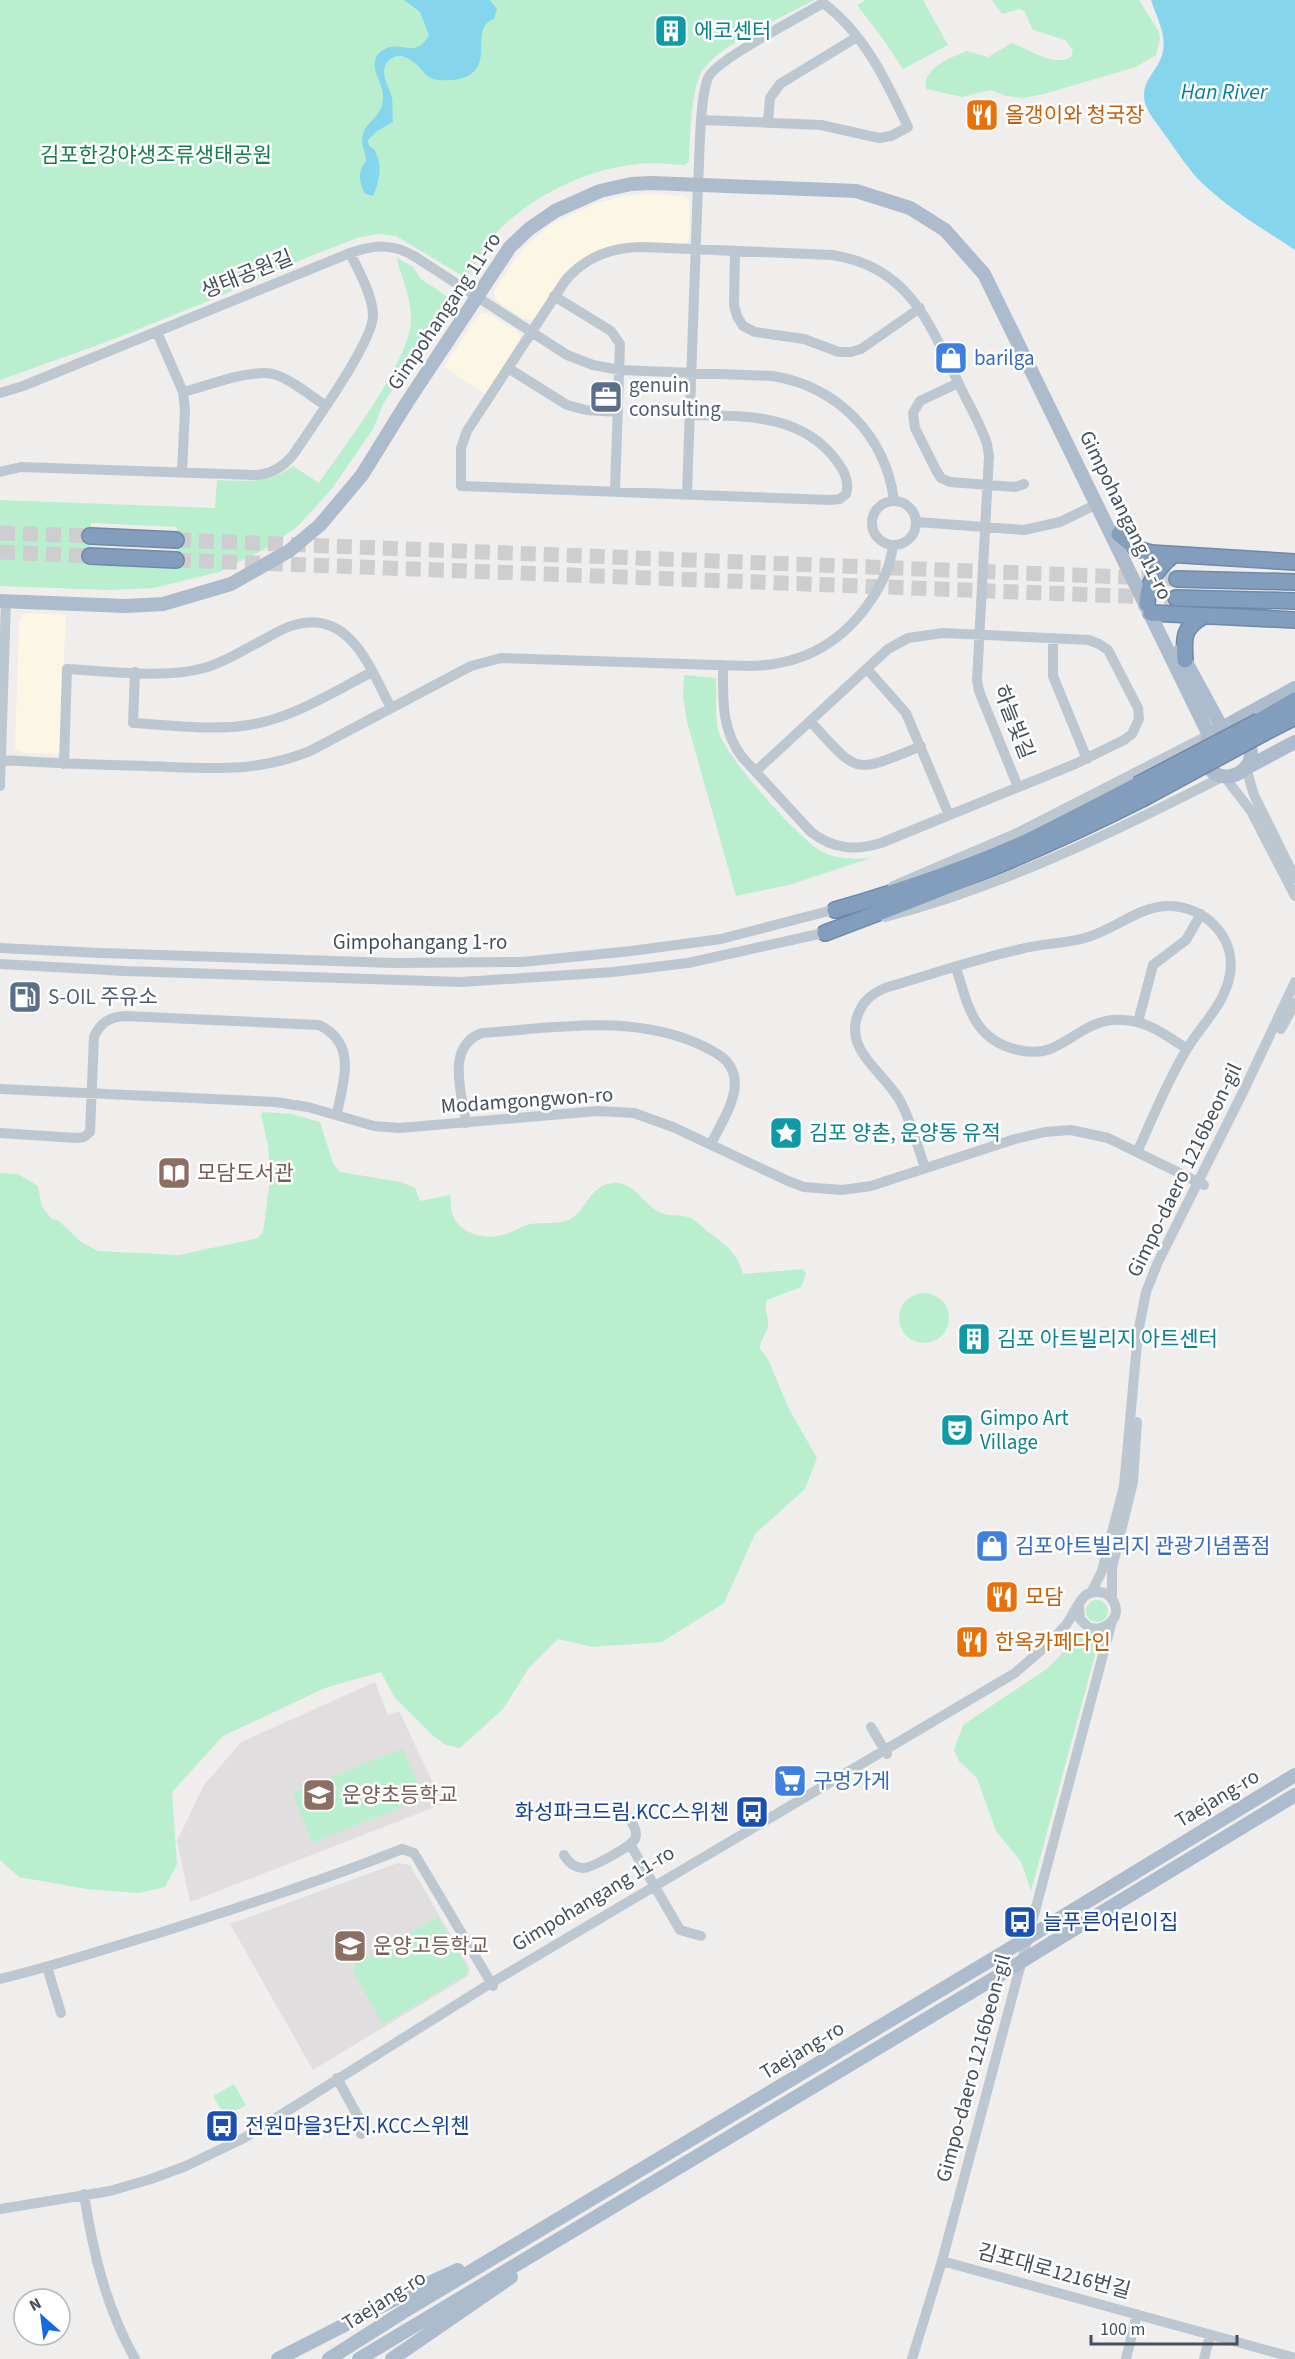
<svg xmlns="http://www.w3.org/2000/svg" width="1295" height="2359" viewBox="0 0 1295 2359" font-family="'Source Sans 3','Noto Sans KR',sans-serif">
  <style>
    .commercial { fill: #fcf6e5 }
    .education { fill: #e1dedf }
    .green { fill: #b9efcf; fill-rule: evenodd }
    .water { fill: #85d5ed }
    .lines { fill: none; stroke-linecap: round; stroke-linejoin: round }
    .highway-tunnel { stroke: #ceced0; stroke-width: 15; stroke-dasharray: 15 8; stroke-linecap: butt }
    .highway-casing { stroke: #6e89a9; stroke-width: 18 }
    .minor { stroke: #bdc7d0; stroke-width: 10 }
    .major { stroke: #acbccd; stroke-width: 14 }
    .highway { stroke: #839ebd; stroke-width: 15 }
    .highway-bridge-casing { stroke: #6e89a9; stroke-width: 18; stroke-linecap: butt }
    .major-bridge { stroke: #acbccd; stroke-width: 14 }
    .highway-bridge { stroke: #839ebd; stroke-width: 15 }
    .labels { text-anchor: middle; stroke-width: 5; stroke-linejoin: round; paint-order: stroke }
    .culture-label { font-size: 21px; fill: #0d838f; stroke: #fff; text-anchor: start }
    .food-label { font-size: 21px; fill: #c56008; stroke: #fff; text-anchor: start }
    .park-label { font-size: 21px; fill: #157c4b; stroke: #fff }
    .street-label { font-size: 21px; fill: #45505a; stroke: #fff }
    .shop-label { font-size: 21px; fill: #366cbe; stroke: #fff; text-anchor: start }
    .service-label { font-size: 21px; fill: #4e5e75; stroke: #fff; text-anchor: start }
    .education-label { font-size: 21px; fill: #785e54; stroke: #fff; text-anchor: start }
    .transit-label { font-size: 21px; fill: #164399; stroke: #fff; text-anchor: start }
    .water-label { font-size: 22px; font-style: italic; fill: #0a7ea1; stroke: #fff }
  </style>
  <rect width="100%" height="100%" fill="#f0eded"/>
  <path class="commercial" d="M650 194 684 196 690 201 689 238 687 243 580 260 563 275 535 317 530 320 522 318 496 300 494 291 513 262 526 246 551 224 595 204 622 196Z
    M487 313 514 329 519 334 520 339 486 395 444 367 473 322 481 314Z
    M29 613 66 615 60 750 57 754 23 753 15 748 19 623 22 614Z"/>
  <path class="education" d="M375 1682 388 1715 399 1711 443 1804 190 1902 177 1841 204 1785 241 1742Z
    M398 1863 410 1865 470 1968 468 1976 313 2070 230 1924Z"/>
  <path class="green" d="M0 0H814C785 16 713 47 700 75 691 94 690 139 689 162L684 165C669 164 653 162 638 164 586 169 531 196 495 234 484 245 477 260 470 273L461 275 396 236 378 234 357 238 308 257 216 298 109 341 0 380Z
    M866 0H923L948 45 903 69 883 39 857 5Z
    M992 0H1139L1159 32 1160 39 1156 55 1136 67 1044 94 1023 98 1006 96 990 90 962 97 926 89C922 68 950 58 967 51L988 57 1012 43C1031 50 1051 67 1071 57L1073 50 1065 40 1033 30 1024 11 1020 9 1002 14Z
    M396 257 413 267 421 279 448 297 451 301V307L409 373 396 385 383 404 373 429 331 490 297 527 267 548 219 572 154 588 110 590 0 586V500L215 508 217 480C246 481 269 484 293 466L319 483C344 446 411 361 411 319 411 298 402 277 396 257ZM91 523 177 527 176 568 90 563Z
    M684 675 716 678C717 696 714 716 719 733 727 758 799 839 821 851 837 860 854 859 871 858L789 885 736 896 687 722 683 695Z
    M263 1112 291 1114 320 1122 333 1163 340 1172 401 1182 415 1188 420 1201 450 1195C451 1201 450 1207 452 1213 458 1233 483 1240 502 1235 512 1233 521 1226 531 1224 544 1221 560 1226 572 1218 588 1207 590 1186 612 1183 631 1180 643 1202 657 1211 666 1217 678 1214 688 1217 695 1219 701 1226 706 1230 724 1244 737 1251 743 1274L803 1269 806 1274 801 1287 767 1300C763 1309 769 1315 768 1325 767 1334 760 1339 760 1349L768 1359 789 1409 817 1458 805 1489 755 1534 724 1603 662 1642 592 1647 558 1639 529 1668 503 1709 460 1748 446 1745 432 1735 395 1698 381 1672 325 1688 223 1736 172 1792 177 1864 165 1887 138 1893 87 1889 19 1877 0 1860V1173L18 1174 38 1186 42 1207 52 1219 59 1221 81 1242 98 1251 179 1255 258 1238 263 1232 270 1179 268 1146 261 1114Z
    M899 1318a25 25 0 1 1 50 0a25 25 0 1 1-50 0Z
    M1086 1611a11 11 0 1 1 22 0a11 11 0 1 1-22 0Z
    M1092 1632 1095 1655 1031 1891 1021 1862 996 1831 977 1778 959 1761 954 1750 963 1725 1048 1668 1081 1634Z
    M402 1748 424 1798 312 1843 293 1793Z
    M438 1917 468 1969 466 1975 383 2024 353 1972 355 1964Z
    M234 2084 246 2105 225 2116 213 2096Z"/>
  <path class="water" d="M404 0H490L497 9 494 19C470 27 492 59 471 74 465 78 456 80 449 80 422 83 426 67 407 58 396 52 384 60 384 72 384 81 390 89 392 98 393 106 392 114 393 122L377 131 368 140 369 146 374 149C383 165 380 180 373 196L365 194C359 181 357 173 366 161 366 152 360 143 363 134 366 121 385 116 383 94 381 79 364 60 385 49 402 40 416 60 429 35L420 12Z
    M1151 0H1295V250C1263 229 1229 209 1201 182 1186 167 1175 148 1162 131 1155 120 1143 108 1144 94 1144 84 1152 74 1157 66 1172 43 1158 22 1151 0Z"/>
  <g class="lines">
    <path class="highway-tunnel" d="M0 533 90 536
      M176 540 1177 579
      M0 552 90 556
      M176 560 1176 598"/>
    <defs>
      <path id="highway" d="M1119 534 1137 549 1151 553 1295 562
        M90 536 176 540
        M90 556 176 560
        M1177 579 1295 582
        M1176 598 1295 601
        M1147 604C1148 583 1155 570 1172 556
        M1151 613 1295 620
        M1185 660C1184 639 1182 629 1202 617
        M1259 721 1295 700
        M1264 733 1295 717
        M835 910C904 890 973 867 1039 836 1072 820 1105 802 1137 785
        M825 933C935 892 1038 852 1142 799"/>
    </defs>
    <use href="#highway" class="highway-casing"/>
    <path class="minor" d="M768 122 770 98 780 84 857 37
      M735 251 734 305 737 316 743 326 755 332 804 339 839 352H851L861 349 920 308
      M554 296 611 331 620 344 615 491
      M157 332 183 392 185 410 182 472
      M508 368 567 405 586 410 618 412
      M958 383 920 401 913 413 915 428 936 470 941 478 950 482 1015 487 1024 484
      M183 392C207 386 249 369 273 374 291 379 309 395 325 405
      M0 393 23 386 350 253C374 245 392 243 414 256L567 355 593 365 620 370 773 376C838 387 885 435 894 500
      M690 415C743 416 801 413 836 460 844 470 850 482 846 494L840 499 831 500 461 486V448L467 431 565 281C585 257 613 247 643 247L832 255C907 266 928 320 958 382 967 402 980 422 987 444L989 456 977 680 979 691 1018 787
      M0 472 21 467 254 475C270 475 282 468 293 455 310 429 375 340 373 314 372 294 359 272 350 253
      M687 493 698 184C700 157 699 101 708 78 715 60 802 16 823 3 864 33 887 82 908 127L891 136 879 138 821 125 703 120
      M872 523a22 22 0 1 1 44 0a22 22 0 1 1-44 0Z
      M917 522 1024 530 1060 522 1097 504
      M1053 638V676L1087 759
      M723 665C723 699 721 729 742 757L811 832C833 849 855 851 881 843L1075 764 1124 740 1132 734 1139 719 1138 708 1108 650 1099 644 1089 640 943 633 908 638 888 649 756 771
      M867 669 906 713 949 815
      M135 672 133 723C171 725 212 731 249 725 293 718 333 692 372 672
      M810 721C859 775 853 774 921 746
      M1 760C50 763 98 765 147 766 206 768 254 774 310 751L471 666 501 658 747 666C800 666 841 645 871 600 883 582 890 567 893 545
      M64 764 67 669C109 671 164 679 204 668 224 663 243 650 261 641 272 635 283 628 294 625 350 608 371 670 391 708
      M1246 768 1254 795 1295 878
      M0 786 6 601
      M893 886 1017 833 1209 735
      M885 917C1004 886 1114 832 1224 776L1251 811 1295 896
      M0 948 101 953 393 963 522 962 631 951 721 939 840 908
      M0 964 125 971 461 982 613 972 688 963 832 931
      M956 968C968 1005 973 1040 1018 1050 1028 1052 1040 1053 1050 1049 1070 1041 1089 1022 1112 1020 1142 1017 1163 1033 1187 1049
      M1138 1022 1153 965 1186 940 1201 914
      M1281 1029 1295 1003
      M0 1089 275 1102 308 1107 374 1126 399 1128 598 1111 634 1113 673 1127 788 1181 804 1187 842 1190 871 1186 1015 1139 1045 1132 1071 1130 1108 1138 1204 1185
      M466 1123C462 1094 445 1046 482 1033 555 1028 633 1013 703 1046 717 1053 730 1059 734 1076 739 1098 720 1125 711 1144
      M0 1133 76 1138 84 1137 90 1132 94 1037C100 1023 109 1017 125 1016L319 1025C358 1044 343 1080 337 1114
      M925 1168C917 1145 911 1120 899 1099 883 1072 846 1051 857 1017 862 1002 871 994 885 988 930 975 975 959 1021 949 1043 943 1066 944 1088 937 1115 929 1140 906 1168 906 1205 906 1236 937 1230 974 1225 1004 1202 1024 1187 1049 1167 1081 1153 1118 1137 1152
      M1091 1593 1102 1571 1124 1486 1138 1333 1146 1292 1158 1262 1243 1092 1295 982
      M1112 1599V1568L1133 1482 1137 1422
      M871 1727 887 1754
      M630 1844 680 1930 701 1936
      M564 1855C568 1862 573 1867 582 1868 591 1869 631 1846 635 1839 639 1830 630 1820 625 1813
      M47 1967 61 2013
      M0 1979C55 1966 108 1948 162 1932 243 1906 324 1880 402 1849L414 1853 493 1986
      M337 2078 361 2122V2134
      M84 2194C93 2253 106 2307 135 2359
      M0 2209 110 2191 151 2179 186 2166 244 2138 491 1983 1015 1673C1032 1658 1051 1643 1065 1626 1073 1617 1077 1602 1086 1595 1094 1590 1106 1591 1111 1598 1125 1615 1107 1632 1089 1628L1080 1619 1079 1606
      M942 2261 1295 2358
      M912 2359 942 2261 1112 1621
      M1126 2359 1137 2314
      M1204 2359 1210 2335"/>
    <path class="major" d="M0 601 126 606 163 604 231 584 289 551 320 525 362 475 406 404 510 247 529 229 555 211 600 191 631 184 652 183 856 191 910 208 945 230 984 274 1209 735
      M1180 651 1222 728 1295 688
      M1222 728C1234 731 1247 733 1250 748 1259 782 1190 794 1209 735Z
      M1246 768 1295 742
      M1057 1920 1295 1775
      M1053 1942 1295 1795
      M278 2359 405 2294 458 2270
      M329 2359 403 2312 1001 1954
      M359 2359 998 1976
      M392 2359 511 2277"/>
    <use href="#highway" class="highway"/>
    <defs>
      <path id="highway-bridge" d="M1137 785 1259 721
        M1142 799 1264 733"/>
    </defs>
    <use href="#highway-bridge" class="highway-bridge-casing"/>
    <path class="major-bridge" d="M1001 1954 1057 1920
      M998 1976 1053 1942"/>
    <use href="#highway-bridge" class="highway-bridge"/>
  </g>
  <defs>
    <symbol id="building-square" viewBox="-11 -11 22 22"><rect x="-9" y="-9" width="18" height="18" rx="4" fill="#0f9aa8" stroke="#fff"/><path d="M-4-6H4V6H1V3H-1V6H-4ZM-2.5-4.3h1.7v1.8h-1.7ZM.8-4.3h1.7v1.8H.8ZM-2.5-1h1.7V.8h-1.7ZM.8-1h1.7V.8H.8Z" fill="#fff"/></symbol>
    <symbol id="restaurant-square" viewBox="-11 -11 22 22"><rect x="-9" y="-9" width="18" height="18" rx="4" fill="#e8710a" stroke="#fff"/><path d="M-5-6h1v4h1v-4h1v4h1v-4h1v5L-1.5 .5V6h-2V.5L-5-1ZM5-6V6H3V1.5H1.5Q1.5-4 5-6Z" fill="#fff"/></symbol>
    <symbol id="shop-square" viewBox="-11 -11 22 22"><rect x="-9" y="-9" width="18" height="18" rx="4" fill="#3f7fe0" stroke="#fff"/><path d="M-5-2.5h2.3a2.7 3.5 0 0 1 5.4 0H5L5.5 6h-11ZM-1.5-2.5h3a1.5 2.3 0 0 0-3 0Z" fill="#fff"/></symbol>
    <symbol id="office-square" viewBox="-11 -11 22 22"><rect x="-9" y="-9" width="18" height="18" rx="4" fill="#5c6f8a" stroke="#fff"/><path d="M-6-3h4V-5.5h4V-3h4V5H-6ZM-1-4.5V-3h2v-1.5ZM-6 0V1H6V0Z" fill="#fff"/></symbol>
    <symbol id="fuel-square" viewBox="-11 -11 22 22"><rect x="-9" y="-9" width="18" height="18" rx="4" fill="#5c6f8a" stroke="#fff"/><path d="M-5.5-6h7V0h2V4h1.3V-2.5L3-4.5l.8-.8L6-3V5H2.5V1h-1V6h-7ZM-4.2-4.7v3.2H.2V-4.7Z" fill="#fff"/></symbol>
    <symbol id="sight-square" viewBox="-11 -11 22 22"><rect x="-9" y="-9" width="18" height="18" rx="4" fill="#0f9aa8" stroke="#fff"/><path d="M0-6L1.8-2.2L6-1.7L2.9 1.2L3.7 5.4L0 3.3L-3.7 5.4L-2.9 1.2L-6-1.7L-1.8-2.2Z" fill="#fff"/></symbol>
    <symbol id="library-square" viewBox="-11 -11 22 22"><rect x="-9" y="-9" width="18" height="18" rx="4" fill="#8d6e63" stroke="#fff"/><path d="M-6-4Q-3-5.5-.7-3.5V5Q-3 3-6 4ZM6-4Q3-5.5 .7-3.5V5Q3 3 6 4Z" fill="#fff"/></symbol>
    <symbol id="theatre-square" viewBox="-11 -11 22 22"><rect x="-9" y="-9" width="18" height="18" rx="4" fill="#0f9aa8" stroke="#fff"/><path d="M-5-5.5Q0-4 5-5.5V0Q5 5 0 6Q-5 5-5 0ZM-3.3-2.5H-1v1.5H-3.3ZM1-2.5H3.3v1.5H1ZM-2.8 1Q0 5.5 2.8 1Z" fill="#fff"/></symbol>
    <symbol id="supermarket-square" viewBox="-11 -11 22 22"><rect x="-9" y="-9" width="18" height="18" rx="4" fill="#3f7fe0" stroke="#fff"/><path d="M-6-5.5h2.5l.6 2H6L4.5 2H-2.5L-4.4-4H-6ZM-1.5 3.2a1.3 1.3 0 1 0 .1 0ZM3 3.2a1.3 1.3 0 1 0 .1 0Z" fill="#fff"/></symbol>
    <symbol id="school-square" viewBox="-11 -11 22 22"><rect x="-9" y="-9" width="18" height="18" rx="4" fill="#8d6e63" stroke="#fff"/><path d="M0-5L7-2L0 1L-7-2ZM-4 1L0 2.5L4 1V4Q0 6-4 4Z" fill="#fff"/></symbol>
    <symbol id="bus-square" viewBox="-11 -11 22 22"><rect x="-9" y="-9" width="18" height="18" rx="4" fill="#1a4fb4" stroke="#fff"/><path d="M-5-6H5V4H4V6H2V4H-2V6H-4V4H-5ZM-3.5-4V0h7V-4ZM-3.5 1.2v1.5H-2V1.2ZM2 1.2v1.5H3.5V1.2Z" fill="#fff"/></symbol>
  </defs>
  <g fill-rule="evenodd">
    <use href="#building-square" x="652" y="12" width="38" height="38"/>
    <use href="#restaurant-square" x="963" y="96" width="38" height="38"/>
    <use href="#shop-square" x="932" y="339" width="38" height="38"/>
    <use href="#office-square" x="587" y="378" width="38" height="38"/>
    <use href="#fuel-square" x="6" y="978" width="38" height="38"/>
    <use href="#sight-square" x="767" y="1114" width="38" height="38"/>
    <use href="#library-square" x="155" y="1154" width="38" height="38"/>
    <use href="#building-square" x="955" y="1320" width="38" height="38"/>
    <use href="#theatre-square" x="938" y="1411" width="38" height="38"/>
    <use href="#shop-square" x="973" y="1527" width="38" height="38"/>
    <use href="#restaurant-square" x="983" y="1578" width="38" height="38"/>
    <use href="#restaurant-square" x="953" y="1623" width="38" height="38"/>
    <use href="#supermarket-square" x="771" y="1762" width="38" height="38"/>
    <use href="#school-square" x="300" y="1776" width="38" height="38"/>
    <use href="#bus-square" x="733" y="1793" width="38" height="38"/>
    <use href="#bus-square" x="1001" y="1903" width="38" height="38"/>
    <use href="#school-square" x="331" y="1927" width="38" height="38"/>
    <use href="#bus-square" x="203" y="2107" width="38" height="38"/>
  </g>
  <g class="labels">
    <g class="culture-label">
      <text x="694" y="38">에코센터</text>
      <text x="809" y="1140">김포 양촌, 운양동 유적</text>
      <text x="997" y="1346">김포 아트빌리지 아트센터</text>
      <text x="980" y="1425">Gimpo Art<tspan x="980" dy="24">Village</tspan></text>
    </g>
    <g class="food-label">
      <text x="1005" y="122">올갱이와 청국장</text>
      <text x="1025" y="1604">모담</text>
      <text x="995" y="1649">한옥카페다인</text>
    </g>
    <g class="park-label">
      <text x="156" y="162">김포한강야생조류생태공원</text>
    </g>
    <g class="street-label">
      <text transform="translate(247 274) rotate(-22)" y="7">생태공원길</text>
      <text transform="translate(444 311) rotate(-56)" y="7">Gimpohangang 11-ro</text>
      <text transform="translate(1126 515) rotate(64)" y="7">Gimpohangang 11-ro</text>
      <text transform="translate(1014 722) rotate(69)" y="7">하늘빛길</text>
      <text x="420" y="949">Gimpohangang 1-ro</text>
      <text transform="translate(527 1100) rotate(-4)" y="7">Modamgongwon-ro</text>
      <text transform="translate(1184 1170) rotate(-64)" y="7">Gimpo-daero 1216beon-gil</text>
      <text transform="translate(1217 1798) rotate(-31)" y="7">Taejang-ro</text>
      <text transform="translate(593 1898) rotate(-31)" y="7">Gimpohangang 11-ro</text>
      <text transform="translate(802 2050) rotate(-31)" y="7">Taejang-ro</text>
      <text transform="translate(973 2068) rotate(-75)" y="7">Gimpo-daero 1216beon-gil</text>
      <text transform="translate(1054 2271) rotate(15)" y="7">김포대로1216번길</text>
      <text transform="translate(384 2300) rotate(-32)" y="7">Taejang-ro</text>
    </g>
    <g class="shop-label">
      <text x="974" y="365">barilga</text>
      <text x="1015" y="1553">김포아트빌리지 관광기념품점</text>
      <text x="813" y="1788">구멍가게</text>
    </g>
    <g class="service-label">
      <text x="629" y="392">genuin<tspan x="629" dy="24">consulting</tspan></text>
      <text x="48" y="1004">S-OIL 주유소</text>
    </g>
    <g class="education-label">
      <text x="197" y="1180">모담도서관</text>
      <text x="342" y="1802">운양초등학교</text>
      <text x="373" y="1953">운양고등학교</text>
    </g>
    <g class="transit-label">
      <text x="729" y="1819" text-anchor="end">화성파크드림.KCC스위첸</text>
      <text x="1043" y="1929">늘푸른어린이집</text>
      <text x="245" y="2133">전원마을3단지.KCC스위첸</text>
    </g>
    <g class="water-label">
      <text x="1224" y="99">Han River</text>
    </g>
  </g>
  <g transform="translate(42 2317) rotate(332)"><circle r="28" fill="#ffffff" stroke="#b5b9bd" stroke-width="1.5"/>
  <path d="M0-4.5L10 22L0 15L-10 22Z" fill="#166ae1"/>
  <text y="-9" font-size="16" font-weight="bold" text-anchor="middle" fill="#45505a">N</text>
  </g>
  <path d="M1091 2335v9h146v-9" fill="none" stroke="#45505a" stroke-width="3"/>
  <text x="1100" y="2335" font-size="18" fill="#45505a" stroke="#ffffff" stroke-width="4.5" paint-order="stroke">100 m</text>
</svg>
